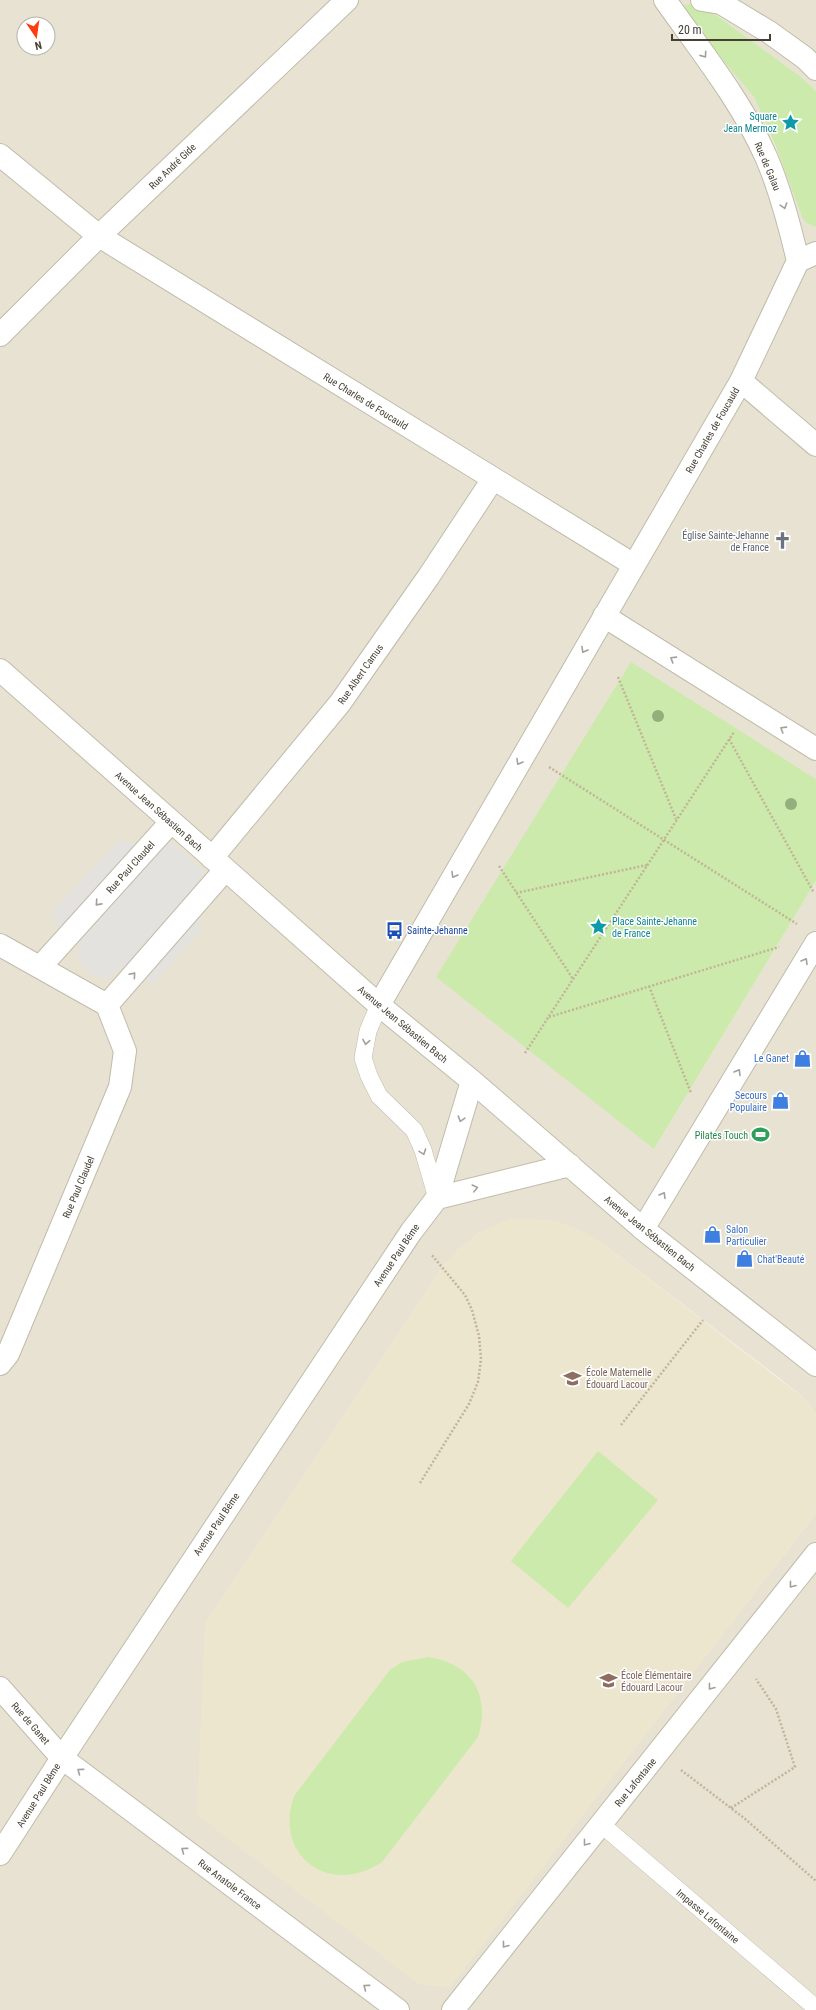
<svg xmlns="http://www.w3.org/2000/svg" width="816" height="2010" viewBox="0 0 816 2010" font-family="'Roboto Condensed',sans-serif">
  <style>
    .residential { fill: #e8e2d3; fill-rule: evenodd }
    .education { fill: #ede6ce }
    .green { fill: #cceaab }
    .parking { fill: #e4e2de }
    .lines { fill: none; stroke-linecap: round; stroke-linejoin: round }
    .service-casing { stroke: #c2bbaa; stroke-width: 18 }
    .minor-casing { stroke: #c2bbaa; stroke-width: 24 }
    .path { stroke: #c2b498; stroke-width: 2.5; stroke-dasharray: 2 2; stroke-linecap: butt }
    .service { stroke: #fff; stroke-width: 17 }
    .minor { stroke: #fff; stroke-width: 22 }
    .tree { fill: #92b07b }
    .oneway { stroke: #a2a09a }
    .labels { text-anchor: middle; stroke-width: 3; stroke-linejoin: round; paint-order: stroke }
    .culture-label { font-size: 10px; fill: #0d838f; stroke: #fff; text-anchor: end }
    .street-label { font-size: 10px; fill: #464034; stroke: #fff }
    .worship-label { font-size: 10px; fill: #5b616d; stroke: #fff; text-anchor: end }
    .transit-label { font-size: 10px; fill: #164399; stroke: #fff; text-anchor: start }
    .shop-label { font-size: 10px; fill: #366cbe; stroke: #fff; text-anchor: end }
    .leisure-label { font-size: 10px; fill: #27864d; stroke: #fff; text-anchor: end }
    .education-label { font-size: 10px; fill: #785e54; stroke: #fff; text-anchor: start }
  </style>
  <rect width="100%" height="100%" fill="#f3f0e5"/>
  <path class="residential" d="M0 0H816V91L800 76 709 10 685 16 754 97 808 224 816 227V779L631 663 654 1149 816 881V1413L805 1399 782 1380 602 1243 480 1232 458 1250 442 1267 450 1986 808 1524 816 1512V2010H0ZM24 24H48V48H24Z"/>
  <path class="education" d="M509 1219H530L557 1221 582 1231 602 1243 805 1399 816 1413V1512L808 1524 450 1987 420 1985 197 1815 205 1623 442 1267 458 1250 480 1232Z"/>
  <path class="green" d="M692 4 709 10 800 76 816 91V227L808 224 803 219 776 147 754 97 685 16 682 10 684 5Z
    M631 662 816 779V881L654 1149 436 977Z
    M598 1451 658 1500 568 1608 511 1561Z
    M429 1657C472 1664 491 1695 478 1737L382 1862C330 1897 273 1856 294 1796L390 1670 402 1662Z"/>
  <path class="parking" d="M120 840 162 848 171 842 204 872 199 884 201 930 151 985 129 962 110 977 100 978 89 973 82 965 78 957 79 937 58 930 53 911Z"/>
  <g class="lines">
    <defs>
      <path id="service" d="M379 1005 368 1031 363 1058 369 1076 379 1096 414 1130 423 1150 437 1198
        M601 1824 816 2008"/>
      <path id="minor" d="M665 0C701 51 742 102 767 159 781 192 790 227 798 261
        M702 0 721 3 769 32 805 58 816 69
        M0 155 99 236 634 565
        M0 335 99 236 347 0
        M741 381 816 445
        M604 616 816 749
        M0 670 379 1005 472 1081 643 1229 816 1365
        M212 858 340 703 429 576 493 479
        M0 945 107 1005 125 1051 120 1087 8 1354 0 1364
        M41 966 171 822
        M107 1005 225 870
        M379 1005 741 381 798 261 816 253
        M437 1198 570 1165
        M643 1229 816 943
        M0 1688 62 1758 398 2010
        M0 1854 62 1758 411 1232 437 1198 472 1081
        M453 2010 816 1554"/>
    </defs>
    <use href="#service" class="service-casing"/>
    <use href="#minor" class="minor-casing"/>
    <path class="path" d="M618 677 676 819
      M729 739 814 893
      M549 767 797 924
      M499 866 573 979
      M516 893 647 865
      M649 986 691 1093
      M549 1017 779 947
      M525 1053 734 732
      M621 1425 703 1320
      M420 1483 469 1404 478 1382 481 1359 479 1336 472 1310 465 1295 431 1254
      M681 1770 744 1818 816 1881
      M731 1808 795 1767 776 1709 756 1679"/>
    <use href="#service" class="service"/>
    <use href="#minor" class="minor"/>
  </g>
  <g class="tree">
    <circle cx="658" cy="716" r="6"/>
    <circle cx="791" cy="804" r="6"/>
  </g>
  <defs><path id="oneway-chevron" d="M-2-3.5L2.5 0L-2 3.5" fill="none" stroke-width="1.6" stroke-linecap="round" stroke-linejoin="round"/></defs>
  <g class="oneway">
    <use href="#oneway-chevron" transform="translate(704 55) rotate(55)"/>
    <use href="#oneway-chevron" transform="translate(784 206) rotate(72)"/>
    <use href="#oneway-chevron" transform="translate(584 650) rotate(120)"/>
    <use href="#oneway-chevron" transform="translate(673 659) rotate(-148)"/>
    <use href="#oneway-chevron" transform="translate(783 729) rotate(-148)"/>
    <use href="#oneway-chevron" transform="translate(519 762) rotate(120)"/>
    <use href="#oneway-chevron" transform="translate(454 875) rotate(120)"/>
    <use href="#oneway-chevron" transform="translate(98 903) rotate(132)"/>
    <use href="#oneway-chevron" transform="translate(805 961) rotate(-59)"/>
    <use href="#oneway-chevron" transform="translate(133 975) rotate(-49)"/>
    <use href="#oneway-chevron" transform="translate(366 1042) rotate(100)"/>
    <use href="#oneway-chevron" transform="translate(738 1072) rotate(-59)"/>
    <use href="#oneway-chevron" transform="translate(461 1119) rotate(107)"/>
    <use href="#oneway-chevron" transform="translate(423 1152) rotate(70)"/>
    <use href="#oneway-chevron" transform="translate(475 1188) rotate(-14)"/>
    <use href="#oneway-chevron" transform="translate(663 1195) rotate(-59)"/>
    <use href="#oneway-chevron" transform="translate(792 1585) rotate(128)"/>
    <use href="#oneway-chevron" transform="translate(711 1687) rotate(128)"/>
    <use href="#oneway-chevron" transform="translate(80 1771) rotate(-143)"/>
    <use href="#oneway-chevron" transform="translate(586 1843) rotate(128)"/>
    <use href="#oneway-chevron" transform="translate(184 1850) rotate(-143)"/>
    <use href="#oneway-chevron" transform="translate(505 1945) rotate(128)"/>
    <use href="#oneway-chevron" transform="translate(366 1987) rotate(-143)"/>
  </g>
  <defs>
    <symbol id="sight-bare" viewBox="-9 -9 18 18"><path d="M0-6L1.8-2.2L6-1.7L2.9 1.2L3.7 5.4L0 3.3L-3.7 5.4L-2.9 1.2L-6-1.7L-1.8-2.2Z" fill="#0f9aa8" stroke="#fff" stroke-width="2.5" paint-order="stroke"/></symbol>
    <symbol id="church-bare" viewBox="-9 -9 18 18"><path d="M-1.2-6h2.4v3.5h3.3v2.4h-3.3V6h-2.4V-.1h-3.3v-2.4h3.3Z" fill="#6b7280" stroke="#fff" stroke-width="2.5" paint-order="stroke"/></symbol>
    <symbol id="bus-bare" viewBox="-9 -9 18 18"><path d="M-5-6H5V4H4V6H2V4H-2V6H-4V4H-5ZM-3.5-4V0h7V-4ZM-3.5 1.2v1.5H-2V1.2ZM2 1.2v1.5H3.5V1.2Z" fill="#1a4fb4" stroke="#fff" stroke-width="2.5" paint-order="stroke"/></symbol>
    <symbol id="shop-bare" viewBox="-9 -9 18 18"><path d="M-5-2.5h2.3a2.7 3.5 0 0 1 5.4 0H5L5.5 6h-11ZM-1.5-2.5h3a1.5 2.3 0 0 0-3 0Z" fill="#3f7fe0" stroke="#fff" stroke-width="2.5" paint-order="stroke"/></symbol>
    <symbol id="stadium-bare" viewBox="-9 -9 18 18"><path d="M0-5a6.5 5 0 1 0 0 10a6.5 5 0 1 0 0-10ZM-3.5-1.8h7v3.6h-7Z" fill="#2e9e5b" stroke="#fff" stroke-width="2.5" paint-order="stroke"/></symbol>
    <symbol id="school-bare" viewBox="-9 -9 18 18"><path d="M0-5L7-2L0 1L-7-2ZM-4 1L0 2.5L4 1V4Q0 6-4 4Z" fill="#8d6e63" stroke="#fff" stroke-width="2.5" paint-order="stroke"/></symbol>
  </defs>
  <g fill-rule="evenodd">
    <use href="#sight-bare" x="778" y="110" width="25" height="25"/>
    <use href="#church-bare" x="770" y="528" width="25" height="25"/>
    <use href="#sight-bare" x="586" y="914" width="25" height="25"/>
    <use href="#bus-bare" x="382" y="918" width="25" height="25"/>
    <use href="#shop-bare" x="790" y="1046" width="25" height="25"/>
    <use href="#shop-bare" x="768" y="1088" width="25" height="25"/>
    <use href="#stadium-bare" x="748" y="1122" width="25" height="25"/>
    <use href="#shop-bare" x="700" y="1222" width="25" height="25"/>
    <use href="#shop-bare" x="732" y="1246" width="25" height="25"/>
    <use href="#school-bare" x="560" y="1366" width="25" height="25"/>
    <use href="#school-bare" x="596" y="1668" width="25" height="25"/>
  </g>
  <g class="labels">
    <g class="culture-label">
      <text x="777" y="120">Square<tspan x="777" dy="12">Jean Mermoz</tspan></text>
      <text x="612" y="925" text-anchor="start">Place Sainte-Jehanne<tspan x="612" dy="12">de France</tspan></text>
    </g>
    <g class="street-label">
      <text transform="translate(172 166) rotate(-44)" y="4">Rue André Gide</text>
      <text transform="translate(768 166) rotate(67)" y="4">Rue de Galau</text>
      <text transform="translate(366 401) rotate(32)" y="4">Rue Charles de Foucauld</text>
      <text transform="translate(712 430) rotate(-60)" y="4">Rue Charles de Foucauld</text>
      <text transform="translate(360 674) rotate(-55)" y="4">Rue Albert Camus</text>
      <text transform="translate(159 811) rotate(42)" y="4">Avenue Jean Sébastien Bach</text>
      <text transform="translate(130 867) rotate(-48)" y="4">Rue Paul Claudel</text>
      <text transform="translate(403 1024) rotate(40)" y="4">Avenue Jean Sébastien Bach</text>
      <text transform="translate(78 1187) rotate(-67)" y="4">Rue Paul Claudel</text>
      <text transform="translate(650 1233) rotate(39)" y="4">Avenue Jean Sébastien Bach</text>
      <text transform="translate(396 1255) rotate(-56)" y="4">Avenue Paul Bême</text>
      <text transform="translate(216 1524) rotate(-56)" y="4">Avenue Paul Bême</text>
      <text transform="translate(31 1723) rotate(49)" y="4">Rue de Ganet</text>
      <text transform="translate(635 1782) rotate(-51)" y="4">Rue Lafontaine</text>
      <text transform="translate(38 1795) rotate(-58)" y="4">Avenue Paul Bême</text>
      <text transform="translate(230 1884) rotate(37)" y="4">Rue Anatole France</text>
      <text transform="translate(708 1916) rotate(40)" y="4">Impasse Lafontaine</text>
    </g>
    <g class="worship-label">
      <text x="769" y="539">Église Sainte-Jehanne<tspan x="769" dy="12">de France</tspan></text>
    </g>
    <g class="transit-label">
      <text x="407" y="934">Sainte-Jehanne</text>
    </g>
    <g class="shop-label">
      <text x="789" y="1062">Le Ganet</text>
      <text x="767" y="1099">Secours<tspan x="767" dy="12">Populaire</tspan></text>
      <text x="726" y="1233" text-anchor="start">Salon<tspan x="726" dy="12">Particulier</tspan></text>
      <text x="757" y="1263" text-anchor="start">Chat'Beauté</text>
    </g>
    <g class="leisure-label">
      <text x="748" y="1139">Pilates Touch</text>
    </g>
    <g class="education-label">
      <text x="586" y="1376">École Maternelle<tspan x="586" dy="12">Édouard Lacour</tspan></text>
      <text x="621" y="1679">École Élémentaire<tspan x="621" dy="12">Édouard Lacour</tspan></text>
    </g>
  </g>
  <g transform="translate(36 36) rotate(167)"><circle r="19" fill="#ffffff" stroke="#b5b3ae"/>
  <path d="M0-3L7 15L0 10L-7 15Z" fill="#ff3c10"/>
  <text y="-6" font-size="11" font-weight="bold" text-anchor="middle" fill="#464034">N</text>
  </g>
  <path d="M672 34v6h98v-6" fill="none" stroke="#464034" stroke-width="2"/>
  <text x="678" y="34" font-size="12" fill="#464034" stroke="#ffffff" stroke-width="3" paint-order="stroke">20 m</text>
</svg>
